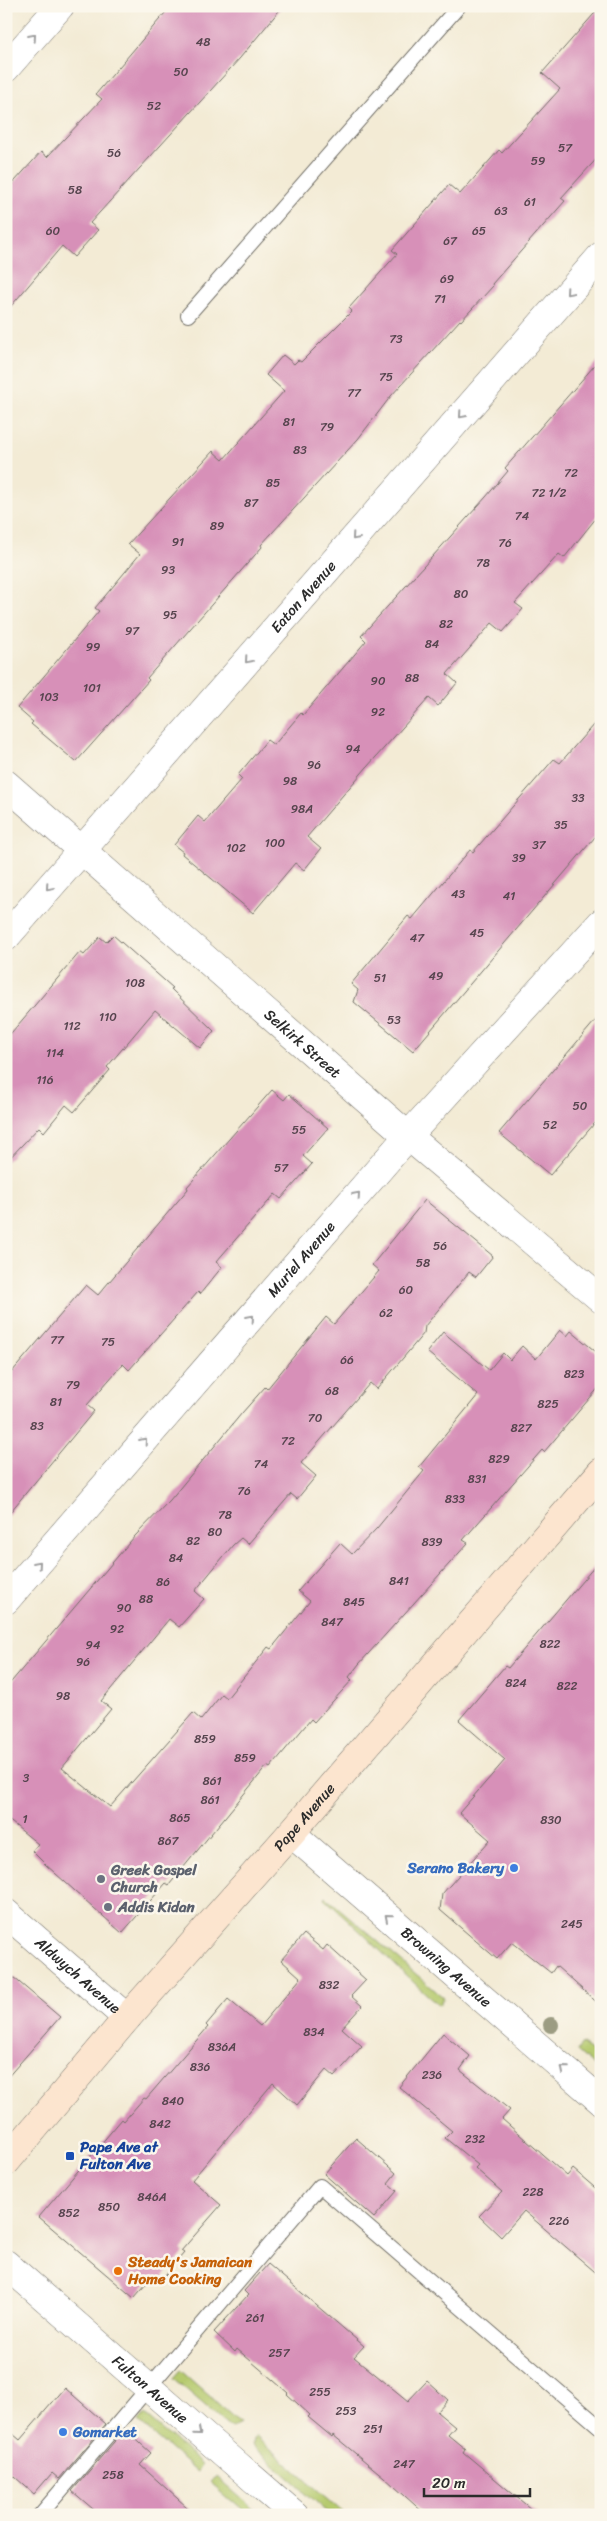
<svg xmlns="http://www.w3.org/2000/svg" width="607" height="2521" viewBox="0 0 607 2521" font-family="Sriracha,sans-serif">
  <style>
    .green { fill: #b6ca6e; stroke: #707a4c }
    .building { fill: #d790b8 }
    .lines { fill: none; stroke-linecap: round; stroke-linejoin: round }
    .lane-casing { stroke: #716e66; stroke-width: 16 }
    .street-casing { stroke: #716e66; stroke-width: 29 }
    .secondary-casing { stroke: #716e66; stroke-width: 29 }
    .lane { stroke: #fff; stroke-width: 14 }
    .street { stroke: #fff; stroke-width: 28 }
    .secondary { stroke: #fce5cf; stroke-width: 28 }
    .tree { fill: #9c9c82 }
    .oneway { stroke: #a0a0a0 }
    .shop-dot { fill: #3f7fe0; stroke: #fbf7ec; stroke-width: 2 }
    .worship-dot { fill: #6b7280; stroke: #fbf7ec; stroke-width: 2 }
    .transit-dot { fill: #1a4fb4; stroke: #fbf7ec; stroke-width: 2 }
    .food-dot { fill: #e8710a; stroke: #fbf7ec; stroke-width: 2 }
    .labels { text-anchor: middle; stroke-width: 5; stroke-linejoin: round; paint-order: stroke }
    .number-label { font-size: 12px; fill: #56444e }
    .street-label { font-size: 15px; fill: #2b2b2b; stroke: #fbf7ec }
    .shop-label { font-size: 15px; font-weight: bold; fill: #366cbe; stroke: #fbf7ec; text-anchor: end }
    .worship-label { font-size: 15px; font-weight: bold; fill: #5b616d; stroke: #fbf7ec; text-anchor: start }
    .transit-label { font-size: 15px; font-weight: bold; fill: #164399; stroke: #fbf7ec; text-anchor: start }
    .food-label { font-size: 15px; font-weight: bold; fill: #c56008; stroke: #fbf7ec; text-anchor: start }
  </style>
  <rect width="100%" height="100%" fill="#fbf7ec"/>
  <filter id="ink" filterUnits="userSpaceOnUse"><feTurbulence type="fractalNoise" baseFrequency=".02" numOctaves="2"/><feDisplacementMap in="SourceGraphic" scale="10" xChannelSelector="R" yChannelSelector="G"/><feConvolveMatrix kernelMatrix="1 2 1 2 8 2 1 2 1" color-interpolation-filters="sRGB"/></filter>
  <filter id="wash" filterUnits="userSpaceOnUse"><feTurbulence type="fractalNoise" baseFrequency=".0096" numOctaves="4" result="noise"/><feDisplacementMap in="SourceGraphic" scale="20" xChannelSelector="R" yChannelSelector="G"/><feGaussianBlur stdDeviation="1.12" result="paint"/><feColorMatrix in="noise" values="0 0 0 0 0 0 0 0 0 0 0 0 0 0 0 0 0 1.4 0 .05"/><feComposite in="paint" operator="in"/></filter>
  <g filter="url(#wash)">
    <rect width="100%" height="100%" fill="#f3ebd5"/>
    <path class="green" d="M326 1897 444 1998 439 2005C399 1971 364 1933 325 1899Z
      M582 2044 601 2060V2072L577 2051Z
      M180 2370 240 2423 231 2428 173 2378Z
      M145 2415 202 2465 197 2472 139 2422Z
      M256 2436 346 2515H331L252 2445Z
      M217 2477 260 2515H248L210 2482Z"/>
    <g id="blocks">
      <path class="building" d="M171 6H283L240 58 90 223 98 230 74 257 62 246 6 312V191L41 152 47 157 102 99 96 94Z
        M601 6V154L561 198 565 201 492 284 493 286 461 321 460 320 391 396 358 439 261 545 262 547 147 678 149 680 76 762 31 724 33 722 17 708 99 611 95 608 140 554 128 544 213 451 223 460 284 391 266 375 283 355 294 364 298 360 301 362 352 311 349 308 397 254 392 250 449 185 460 194 499 150 502 153 560 89 542 73Z
        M601 358V503L596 509 601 512 564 558 559 554 515 603 523 609 503 632 492 623 447 674 457 683 438 706 429 698 367 767 307 837 321 849 304 870 295 863 253 913 182 854 183 852 174 845 198 816 205 822 242 779 238 775 267 740 274 745 301 713 303 715 366 641 361 636 486 497 508 471 505 468Z
        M601 716V830L413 1051 354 1002 358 990 351 984 408 916 412 919 470 850 473 852 554 759 560 763Z
        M113 935 173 988 171 989 214 1031 200 1048 155 1010 107 1067 110 1070 74 1112 66 1105 44 1132 39 1127 6 1162V1039L80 952 84 955 100 937 106 942Z
        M601 1014V1116L550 1175 499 1133Z
        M272 1090 284 1100 289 1094 328 1128 303 1156 312 1164 281 1199 275 1194 216 1262 222 1267 200 1294 198 1292 129 1370 123 1364 87 1405 94 1411 6 1517V1379L86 1285 98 1295 188 1189 187 1187Z
        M425 1200 493 1256 476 1277 469 1272 425 1326 424 1333 377 1389 370 1383 301 1463 316 1476 297 1499 291 1494 248 1544 241 1538 233 1545 195 1591 204 1599 179 1627 169 1619 101 1701 111 1709 62 1768 110 1807 193 1713 201 1720 222 1694 227 1698 268 1647 271 1649 310 1601 298 1591 340 1543 352 1554 377 1528 424 1471 419 1467 478 1395 427 1352 443 1332 489 1370 503 1353 510 1360 522 1346 536 1359 560 1330 567 1336 571 1331 601 1356V1385L544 1452 542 1450 463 1540 468 1543 359 1664 349 1677 352 1680 314 1722 311 1719 270 1768 267 1766 169 1885 166 1883 122 1933 46 1865 32 1851 38 1844 6 1818V1688L135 1536 170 1500 242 1413 265 1387 267 1389 326 1317 334 1324 379 1271 372 1265Z
        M601 1559V2006L556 1966 551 1973 512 1942 497 1959 440 1910 442 1894 490 1840 459 1813 505 1760 459 1720 505 1666 508 1668Z
        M304 1934 323 1950 327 1945 366 1980 351 1996 362 2006 342 2028 362 2046 334 2077 326 2070 297 2105 273 2083 192 2180 221 2205 181 2251 184 2253 160 2281 154 2275 134 2298 39 2217 122 2119 124 2121 144 2098 146 2099 208 2027 206 2025 228 1999 260 2026 301 1978 281 1960Z
        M6 1971 60 2017 6 2079Z
        M443 2033 470 2056 460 2070 510 2110 502 2119 567 2176 573 2169 601 2193V2277L524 2211 501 2237 479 2216 502 2192 475 2168 478 2165 445 2138 452 2131 399 2087Z
        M356 2138 396 2173 388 2183 397 2191 374 2218 324 2174Z
        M268 2264 364 2346 354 2357 408 2401 427 2381 448 2400 437 2412 455 2427 448 2435 465 2449 463 2452 538 2515H426L384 2477 333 2435 332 2437 308 2417 310 2415 287 2394 288 2393 237 2349 235 2352 214 2332 248 2295 244 2291Z
        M65 2388 106 2424 59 2479 52 2473 34 2494 6 2469V2428L20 2440Z
        M129 2433 151 2453 140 2465 196 2515H100L72 2491 120 2435 124 2439Z"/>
    </g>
  </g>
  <g filter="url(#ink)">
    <use href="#blocks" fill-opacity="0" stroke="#716e66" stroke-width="1"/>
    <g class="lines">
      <defs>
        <path id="lane" d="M188 315 459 6
          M40 2515 320 2186 601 2428"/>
        <g id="street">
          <path d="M6 68 60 6"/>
          <path id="s1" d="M6 784 408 1136 601 1299"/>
          <path id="s2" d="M6 937 601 256"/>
          <path id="s3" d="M6 1600 408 1136 601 923"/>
          <path id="s4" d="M291 1833 601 2101"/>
          <path id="s5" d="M6 1913 127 2018"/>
          <path id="s6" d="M6 2264 295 2515"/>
        </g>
        <g id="secondary">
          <path id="s7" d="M6 2162 127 2018 291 1833 601 1472"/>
        </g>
      </defs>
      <use href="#lane" class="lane-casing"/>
      <use href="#street" class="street-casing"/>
      <use href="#secondary" class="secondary-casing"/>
      <use href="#lane" class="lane"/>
      <use href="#street" class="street"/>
      <use href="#secondary" class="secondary"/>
    </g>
    <circle class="tree" cx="551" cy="2025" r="8"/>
    <defs><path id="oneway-chevron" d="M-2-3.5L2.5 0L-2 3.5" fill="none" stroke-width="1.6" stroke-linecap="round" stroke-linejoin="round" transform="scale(1.25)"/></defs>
    <g class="oneway">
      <use href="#oneway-chevron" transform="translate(33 37) rotate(-49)"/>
      <use href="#oneway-chevron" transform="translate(569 292) rotate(131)"/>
      <use href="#oneway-chevron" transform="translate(462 415) rotate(131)"/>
      <use href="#oneway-chevron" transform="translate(355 537) rotate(131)"/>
      <use href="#oneway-chevron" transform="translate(248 660) rotate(131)"/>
      <use href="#oneway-chevron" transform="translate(49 887) rotate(131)"/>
      <use href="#oneway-chevron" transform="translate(357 1195) rotate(-49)"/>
      <use href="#oneway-chevron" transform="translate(251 1318) rotate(-49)"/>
      <use href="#oneway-chevron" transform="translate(144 1441) rotate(-49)"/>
      <use href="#oneway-chevron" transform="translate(38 1564) rotate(-49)"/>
      <use href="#oneway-chevron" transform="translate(388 1917) rotate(-139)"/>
      <use href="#oneway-chevron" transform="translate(564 2069) rotate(-139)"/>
      <use href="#oneway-chevron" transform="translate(198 2432) rotate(41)"/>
    </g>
  </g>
  <g class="shop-dot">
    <circle cx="514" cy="1868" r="5"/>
    <circle cx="63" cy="2432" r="5"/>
  </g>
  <g class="worship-dot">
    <circle cx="101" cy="1879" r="5"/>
    <circle cx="108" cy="1907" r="5"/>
  </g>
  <rect class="transit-dot" x="65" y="2151" width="10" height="10" rx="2.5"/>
  <circle class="food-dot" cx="118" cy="2271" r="5"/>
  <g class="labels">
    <g class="number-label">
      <text x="203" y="46">48</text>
      <text x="181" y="76">50</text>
      <text x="154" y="110">52</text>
      <text x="565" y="152">57</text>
      <text x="114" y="157">56</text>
      <text x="538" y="165">59</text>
      <text x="75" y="194">58</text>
      <text x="530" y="206">61</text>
      <text x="501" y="215">63</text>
      <text x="53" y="235">60</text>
      <text x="479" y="235">65</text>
      <text x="450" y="245">67</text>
      <text x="447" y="283">69</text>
      <text x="440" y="303">71</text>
      <text x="396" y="343">73</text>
      <text x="386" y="381">75</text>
      <text x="354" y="397">77</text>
      <text x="289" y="426">81</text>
      <text x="327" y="431">79</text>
      <text x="300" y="454">83</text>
      <text x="571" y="477">72</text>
      <text x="273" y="487">85</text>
      <text x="549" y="497">72 1/2</text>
      <text x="251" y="507">87</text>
      <text x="522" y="520">74</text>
      <text x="217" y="530">89</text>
      <text x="178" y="546">91</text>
      <text x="505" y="547">76</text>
      <text x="483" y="567">78</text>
      <text x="168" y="574">93</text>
      <text x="461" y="598">80</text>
      <text x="170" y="619">95</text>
      <text x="446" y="628">82</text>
      <text x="132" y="635">97</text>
      <text x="432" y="648">84</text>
      <text x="93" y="651">99</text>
      <text x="412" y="682">88</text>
      <text x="378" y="685">90</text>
      <text x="92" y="692">101</text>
      <text x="49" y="701">103</text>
      <text x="378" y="716">92</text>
      <text x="353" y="753">94</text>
      <text x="314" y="769">96</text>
      <text x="290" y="785">98</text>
      <text x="578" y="802">33</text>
      <text x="302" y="813">98A</text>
      <text x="561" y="829">35</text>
      <text x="275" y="847">100</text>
      <text x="539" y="849">37</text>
      <text x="236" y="852">102</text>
      <text x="519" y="862">39</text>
      <text x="458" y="898">43</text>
      <text x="509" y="900">41</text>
      <text x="477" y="937">45</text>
      <text x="417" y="942">47</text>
      <text x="436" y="980">49</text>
      <text x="380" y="982">51</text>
      <text x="135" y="987">108</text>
      <text x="108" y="1021">110</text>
      <text x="394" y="1024">53</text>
      <text x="72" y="1030">112</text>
      <text x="55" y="1057">114</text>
      <text x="45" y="1084">116</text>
      <text x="580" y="1110">50</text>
      <text x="550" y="1129">52</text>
      <text x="299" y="1134">55</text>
      <text x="281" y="1172">57</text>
      <text x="440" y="1250">56</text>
      <text x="423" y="1267">58</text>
      <text x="406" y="1294">60</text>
      <text x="386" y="1317">62</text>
      <text x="57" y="1344">77</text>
      <text x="108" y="1346">75</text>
      <text x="347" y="1364">66</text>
      <text x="574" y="1378">823</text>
      <text x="73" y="1389">79</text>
      <text x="332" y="1395">68</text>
      <text x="56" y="1406">81</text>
      <text x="548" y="1408">825</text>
      <text x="315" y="1422">70</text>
      <text x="37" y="1430">83</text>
      <text x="521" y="1432">827</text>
      <text x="288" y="1445">72</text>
      <text x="499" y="1463">829</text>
      <text x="261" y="1468">74</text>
      <text x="477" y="1483">831</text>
      <text x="244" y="1495">76</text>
      <text x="455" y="1503">833</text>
      <text x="225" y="1519">78</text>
      <text x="215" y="1536">80</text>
      <text x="193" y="1545">82</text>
      <text x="432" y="1546">839</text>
      <text x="176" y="1562">84</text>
      <text x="399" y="1585">841</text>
      <text x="163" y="1586">86</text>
      <text x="146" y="1603">88</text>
      <text x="354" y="1606">845</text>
      <text x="124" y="1612">90</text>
      <text x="332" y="1626">847</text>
      <text x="117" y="1633">92</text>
      <text x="550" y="1648">822</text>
      <text x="93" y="1649">94</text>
      <text x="83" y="1666">96</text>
      <text x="516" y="1687">824</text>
      <text x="567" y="1690">822</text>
      <text x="63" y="1700">98</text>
      <text x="205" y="1743">859</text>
      <text x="245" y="1762">859</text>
      <text x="26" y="1782">3</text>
      <text x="212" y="1785">861</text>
      <text x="210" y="1804">861</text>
      <text x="180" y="1822">865</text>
      <text x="25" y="1823">1</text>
      <text x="551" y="1824">830</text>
      <text x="168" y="1845">867</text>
      <text x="572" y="1928">245</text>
      <text x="329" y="1989">832</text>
      <text x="314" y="2036">834</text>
      <text x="222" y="2051">836A</text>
      <text x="200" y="2071">836</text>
      <text x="432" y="2079">236</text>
      <text x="173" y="2105">840</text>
      <text x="160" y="2128">842</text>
      <text x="475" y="2143">232</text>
      <text x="533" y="2196">228</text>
      <text x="152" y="2201">846A</text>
      <text x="109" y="2211">850</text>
      <text x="69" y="2217">852</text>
      <text x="559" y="2225">226</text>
      <text x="255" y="2322">261</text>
      <text x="279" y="2357">257</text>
      <text x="320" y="2396">255</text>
      <text x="346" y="2415">253</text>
      <text x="373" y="2433">251</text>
      <text x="404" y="2468">247</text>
      <text x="113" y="2479">258</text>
    </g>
    <g class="street-label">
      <text dy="5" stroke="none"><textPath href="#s2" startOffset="452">Eaton Avenue</textPath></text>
      <text dy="5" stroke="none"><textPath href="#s1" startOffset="394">Selkirk Street</textPath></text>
      <text dy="5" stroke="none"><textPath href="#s3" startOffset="451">Muriel Avenue</textPath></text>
      <text dy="5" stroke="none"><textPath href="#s7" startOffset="456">Pape Avenue</textPath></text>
      <text dy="5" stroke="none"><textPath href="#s4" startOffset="205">Browning Avenue</textPath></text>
      <text dy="5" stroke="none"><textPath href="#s5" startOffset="95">Aldwych Avenue</textPath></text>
      <text dy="5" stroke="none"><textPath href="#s6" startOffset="191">Fulton Avenue</textPath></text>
    </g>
    <g class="shop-label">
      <text x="504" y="1873">Serano Bakery</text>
      <text x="73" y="2437" text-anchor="start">Gomarket</text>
    </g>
    <g class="worship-label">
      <text x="111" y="1875">Greek Gospel<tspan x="111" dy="17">Church</tspan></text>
      <text x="118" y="1912">Addis Kidan</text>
    </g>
    <g class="transit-label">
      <text x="80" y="2152">Pape Ave at<tspan x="80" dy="17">Fulton Ave</tspan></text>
    </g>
    <g class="food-label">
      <text x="128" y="2267">Steady's Jamaican<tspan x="128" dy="17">Home Cooking</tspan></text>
    </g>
  </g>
  <rect width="607" height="2521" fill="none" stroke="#fbf7ec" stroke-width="25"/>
  <path d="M424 2488v8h106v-8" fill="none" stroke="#2b2b2b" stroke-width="2.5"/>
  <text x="432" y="2488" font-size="15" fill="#2b2b2b" stroke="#fbf7ec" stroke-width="4" paint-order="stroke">20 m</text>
</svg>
